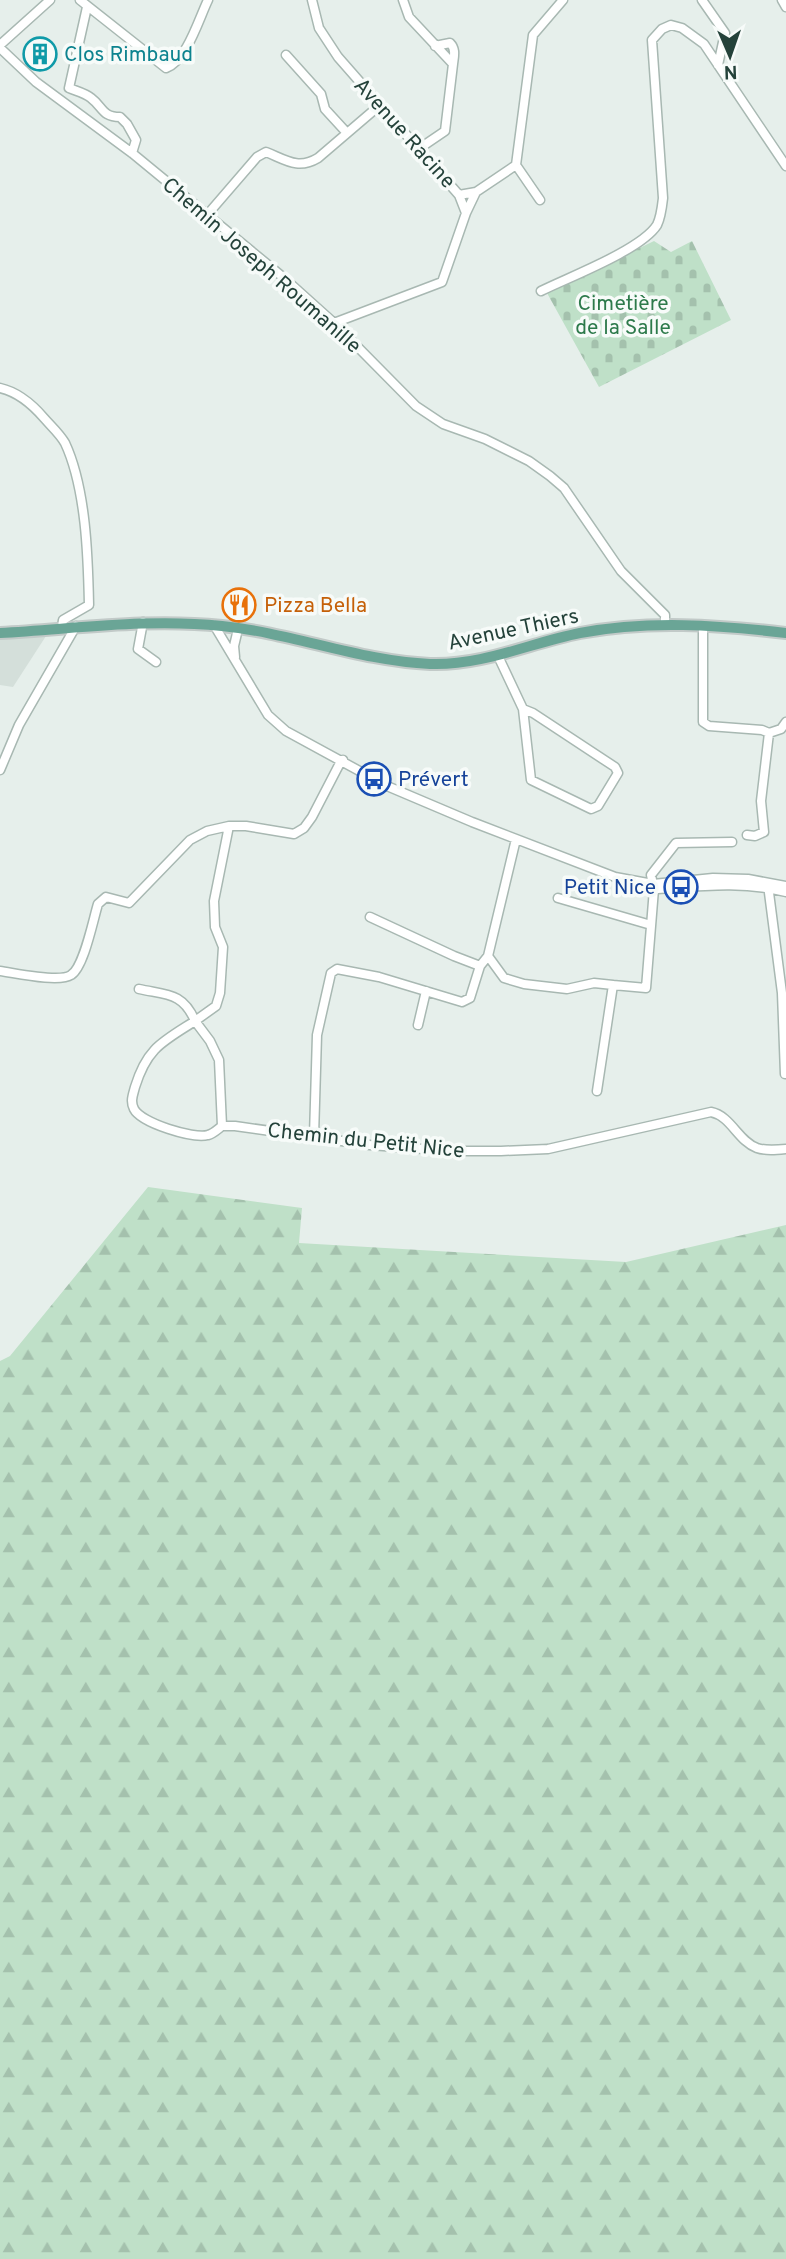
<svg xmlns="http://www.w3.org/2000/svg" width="786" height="2259" viewBox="0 0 786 2259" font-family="Overpass,sans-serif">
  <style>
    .built { fill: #d4dfda }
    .forest { fill: url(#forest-firs) }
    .cemetery { fill: url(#cemetery-stones) }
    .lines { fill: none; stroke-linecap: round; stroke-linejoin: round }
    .minor-casing { stroke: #a8b8b2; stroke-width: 11 }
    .major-casing { stroke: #c2cac8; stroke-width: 14 }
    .minor { stroke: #fff; stroke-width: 8 }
    .major { stroke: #6aa596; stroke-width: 10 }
    .labels { text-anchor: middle; stroke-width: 7; stroke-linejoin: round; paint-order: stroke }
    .culture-label { font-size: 21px; fill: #0d838f; stroke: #f7fbf9; text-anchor: start }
    .street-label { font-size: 21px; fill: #24423a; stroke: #f7fbf9 }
    .park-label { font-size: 21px; fill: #2d7a4b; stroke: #f7fbf9 }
    .food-label { font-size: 21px; fill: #c56008; stroke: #f7fbf9; text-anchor: start }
    .transit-label { font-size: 21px; fill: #164399; stroke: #f7fbf9; text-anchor: start }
  </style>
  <defs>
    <pattern id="forest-firs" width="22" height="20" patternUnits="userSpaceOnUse" patternTransform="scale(1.75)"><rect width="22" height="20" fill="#bfe0c8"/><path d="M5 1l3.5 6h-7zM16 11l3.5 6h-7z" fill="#a4c1ad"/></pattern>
    <pattern id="cemetery-stones" width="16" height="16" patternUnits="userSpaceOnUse" patternTransform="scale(1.75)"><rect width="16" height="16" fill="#bfe0c8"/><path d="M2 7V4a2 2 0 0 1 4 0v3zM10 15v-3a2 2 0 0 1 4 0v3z" fill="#a4c1ad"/></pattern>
  </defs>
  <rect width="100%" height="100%" fill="#e6efeb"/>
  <path class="built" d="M46 636 13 687 0 685V639Z"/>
  <path class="forest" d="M148 1187 302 1208 299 1243 626 1262 786 1225V2259H0V1361L10 1356Z"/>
  <path class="cemetery" d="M654 241 671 252 692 241 731 320 599 387 547 293Z"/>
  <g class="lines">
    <defs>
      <path id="minor" d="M80 0 166 68C187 60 198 21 208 0
        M312 0 319 28 338 57 459 195 466 213 442 282 334 323
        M403 0 409 17 453 64 445 131 420 148
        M702 0 725 33 718 65
        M782 0 786 7
        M87 7 69 88C76 91 85 93 91 98 103 107 102 117 120 117L127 124 136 140 132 153
        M0 45 50 0
        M435 46 450 43C456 49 454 56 453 64
        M0 48 36 82 132 153 284 278 334 323 416 406 443 424 485 439 529 461 550 476 564 488 621 571 665 615V624
        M286 55 321 94 325 109 347 133
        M516 165 540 200
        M476 192 516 165 533 35 563 0
        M459 195 476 192 466 213
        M207 215 257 157 266 152C286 160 298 170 318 158L380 105
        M541 291C569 277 641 250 657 225 661 217 662 207 663 198L652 40 662 29 671 25 682 28 704 44 786 166
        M0 388C18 392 32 404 44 418 51 426 60 434 65 443 86 488 88 556 89 605L63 620 62 627
        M143 622 138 649 156 662
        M214 625 268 715 286 731 387 786 472 822 615 877 653 884 713 878 748 879 786 886
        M703 625V722L709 726 762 730 769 733 781 729 786 722
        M498 656 523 709 531 780 591 809 598 806 618 773 615 767 533 713 523 709
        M235 657 234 646 238 629
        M0 770 19 725 76 626
        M747 835 755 836 764 832 761 801 769 733
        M768 885 782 993 785 1074
        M658 889C702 886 742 881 786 892
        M558 898 651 925
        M370 917 454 956 480 966
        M488 956 504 978 524 984 567 989 594 983 613 985
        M0 971C15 973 59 983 71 975 84 967 93 920 98 904L106 897 129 903 190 840 207 831 229 826H246L294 834 304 828 312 817 340 763 343 760
        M139 989C166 995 183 992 195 1021L216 1006 220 993 223 947 215 927 214 901 229 826
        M195 1021 210 1041 219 1060 222 1126C218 1129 213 1134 208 1135 193 1139 141 1123 134 1109 130 1101 133 1095 135 1087 147 1048 162 1042 195 1021Z
        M418 1025 426 991
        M597 1091 613 985 646 988 654 889 651 875 676 843 732 842
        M222 1126H235L370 1145 450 1151H501L548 1149 711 1112C731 1116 738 1141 757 1148 766 1151 776 1150 786 1149
        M314 1136 317 1035 331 973 337 969 379 977 462 1002 470 998 480 966 488 956 516 839"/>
      <path id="major" d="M0 633C75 629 147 618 222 626 292 633 360 661 430 664 482 666 530 643 580 633 649 620 717 625 786 633"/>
    </defs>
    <use href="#minor" class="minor-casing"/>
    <use href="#major" class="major-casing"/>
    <use href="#minor" class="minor"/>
    <use href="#major" class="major"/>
  </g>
  <defs>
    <symbol id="building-ring" viewBox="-11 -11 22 22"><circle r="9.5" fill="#f7fbf9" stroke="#0f9aa8" stroke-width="1.5"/><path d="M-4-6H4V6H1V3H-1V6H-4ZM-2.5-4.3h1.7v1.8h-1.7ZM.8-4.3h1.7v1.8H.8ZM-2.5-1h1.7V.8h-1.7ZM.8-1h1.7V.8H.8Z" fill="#0f9aa8"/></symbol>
    <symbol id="restaurant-ring" viewBox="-11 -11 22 22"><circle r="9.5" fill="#f7fbf9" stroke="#e8710a" stroke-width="1.5"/><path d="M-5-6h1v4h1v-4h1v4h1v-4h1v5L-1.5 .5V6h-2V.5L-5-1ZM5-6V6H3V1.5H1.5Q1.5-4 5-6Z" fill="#e8710a"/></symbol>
    <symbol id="bus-ring" viewBox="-11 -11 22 22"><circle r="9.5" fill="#f7fbf9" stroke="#1a4fb4" stroke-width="1.5"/><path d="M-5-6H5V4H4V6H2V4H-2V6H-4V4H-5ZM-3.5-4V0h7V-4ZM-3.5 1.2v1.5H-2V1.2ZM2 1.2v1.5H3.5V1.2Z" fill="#1a4fb4"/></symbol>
  </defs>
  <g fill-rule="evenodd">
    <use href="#building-ring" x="21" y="35" width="38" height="38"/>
    <use href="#restaurant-ring" x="220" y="586" width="38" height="38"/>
    <use href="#bus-ring" x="355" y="760" width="38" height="38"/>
    <use href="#bus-ring" x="662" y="868" width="38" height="38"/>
  </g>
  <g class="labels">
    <g class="culture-label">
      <text x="64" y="61">Clos Rimbaud</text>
    </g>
    <g class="street-label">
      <text transform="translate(405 133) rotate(48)" y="7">Avenue Racine</text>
      <text transform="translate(262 265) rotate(41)" y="7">Chemin Joseph Roumanille</text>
      <text transform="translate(513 629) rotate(-12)" y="7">Avenue Thiers</text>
      <text transform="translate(366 1140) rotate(6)" y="7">Chemin du Petit Nice</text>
    </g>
    <g class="park-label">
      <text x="623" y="310">Cimetière<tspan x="623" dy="24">de la Salle</tspan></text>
    </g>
    <g class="food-label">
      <text x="264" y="612">Pizza Bella</text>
    </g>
    <g class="transit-label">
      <text x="398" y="786">Prévert</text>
      <text x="656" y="894" text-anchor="end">Petit Nice</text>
    </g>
  </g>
  <g transform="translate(730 56) rotate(178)" stroke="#f7fbf9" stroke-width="5" paint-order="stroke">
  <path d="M0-5L12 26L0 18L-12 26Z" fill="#24423a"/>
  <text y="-10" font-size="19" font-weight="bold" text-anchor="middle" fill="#24423a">N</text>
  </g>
</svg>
